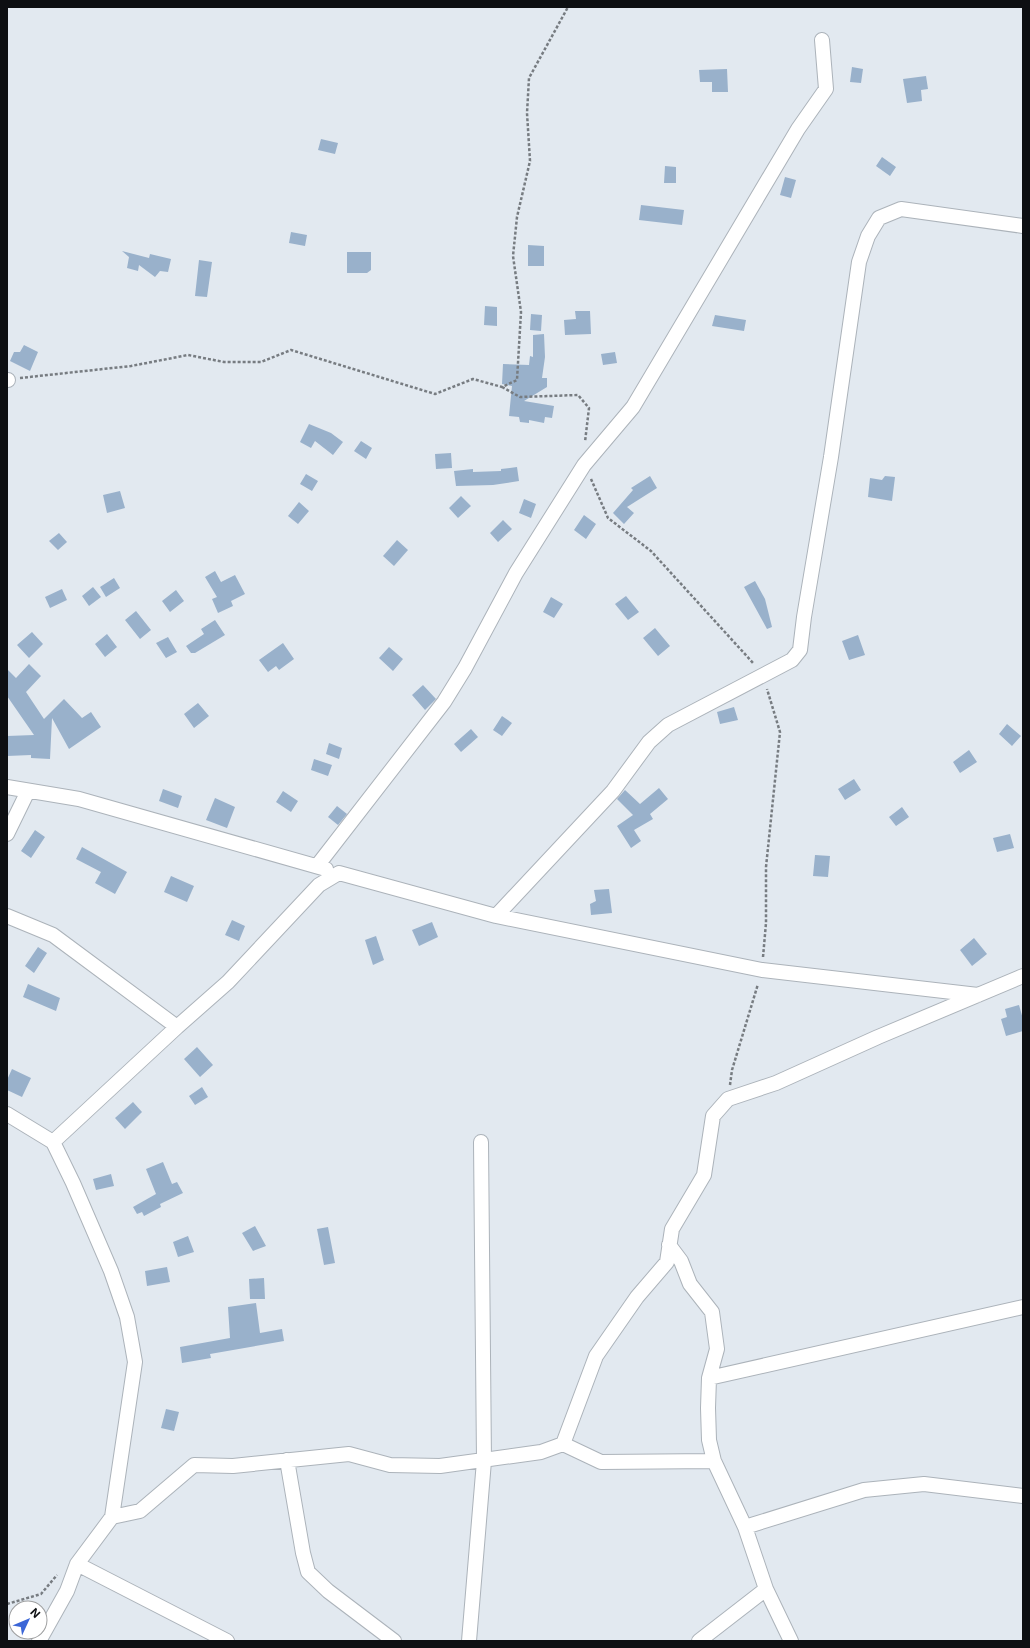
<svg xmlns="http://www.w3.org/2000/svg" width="1030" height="1648" viewBox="0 0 1030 1648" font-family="Inter,sans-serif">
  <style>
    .building { fill: #99b1cb }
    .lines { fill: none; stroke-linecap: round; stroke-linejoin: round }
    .street-casing { stroke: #acb3ba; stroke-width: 16 }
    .path { stroke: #777c81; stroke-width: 2.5; stroke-dasharray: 3 2; stroke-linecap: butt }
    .street { stroke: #fff; stroke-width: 14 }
  </style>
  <rect width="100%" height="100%" fill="#e2e9f0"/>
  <path class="building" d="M852 67 863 69 861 83 850 82Z
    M727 69 728 92H712V82H700L699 70Z
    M926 76 928 89 921 90 922 101 907 103 903 79Z
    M321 139 338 143 335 154 318 150Z
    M882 157 896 167 890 176 876 166Z
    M665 166 676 167V183H664Z
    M785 177 796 180 791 198 780 195Z
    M641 205 684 210 682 225 639 220Z
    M291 232 307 235 305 246 289 243Z
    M528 245 544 246V266H528Z
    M122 251 149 258 150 254 171 259 168 272 160 271 155 277 139 265 138 271 127 268 129 257Z
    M347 252H371V270L367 273H347Z
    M199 260 212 262 207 297 195 296Z
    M485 306 497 307V326L484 325Z
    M575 311H590L591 334 565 335 564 320 576 319Z
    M531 314 542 315 541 331 530 330Z
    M715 315 746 320 744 331 712 326Z
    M544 334 545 357 542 378H547V387L524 401 554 406 552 418 545 417 544 423 529 420V423L520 422 519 417 509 416 512 386 502 384 503 364 529 365 530 356 533 357V335Z
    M24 345 38 352 30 371 10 361 14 352H20Z
    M615 352 617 363 603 365 601 354Z
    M309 424 331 433 343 442 333 455 315 441 311 448 300 442Z
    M361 441 372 448 366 459 354 451Z
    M451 453 452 468 436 469 435 454Z
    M517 467 519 481 493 485 456 486 454 471 473 469V472L501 471V469Z
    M306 474 318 481 312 491 300 484Z
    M650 476 657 488 627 507 634 513 624 524 613 513 633 490 631 488Z
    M885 476 895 477 892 501 868 497 870 478 882 480Z
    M120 491 125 508 107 513 103 495Z
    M461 496 471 506 458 518 449 508Z
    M524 499 536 504 531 518 519 513Z
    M299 502 309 511 298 524 288 516Z
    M584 515 596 524 586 539 574 530Z
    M503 520 512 529 498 542 490 533Z
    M59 533 67 542 58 550 49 541Z
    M397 540 408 550 394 566 383 556Z
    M215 571 221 582 235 575 245 594 231 601 233 606 218 613 212 599 217 597 205 577Z
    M114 578 120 588 106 597 100 587Z
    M755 581 765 599 772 627 767 629 744 587Z
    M93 587 101 597 89 606 82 596Z
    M62 589 67 600 50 608 45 597Z
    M176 590 184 601 170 612 162 601Z
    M626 596 639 612 628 620 615 604Z
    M551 597 563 604 554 618 543 612Z
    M136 611 151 630 140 639 125 620Z
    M215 620 225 635 195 653H191L186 646 204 634 201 629Z
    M655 628 670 646 658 656 643 638Z
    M32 632 43 644 29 658 17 645Z
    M107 634 117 647 105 657 95 644Z
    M858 635 865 655 849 660 842 641Z
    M168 637 177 652 166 658 156 643Z
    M283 643 294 659 279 670 276 666 268 672 259 660Z
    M389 647 403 659 393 671 379 658Z
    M29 664 41 676 26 692 44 719 64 699 82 718 91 712 101 727 69 749 52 718 50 759 31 758V755L7 756V736L34 735 7 696V669L16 678Z
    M423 685 436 699 425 710 412 695Z
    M198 703 209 716 194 728 184 714Z
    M734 707 738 720 720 724 717 712Z
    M502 716 512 723 502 736 493 730Z
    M1007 724 1021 736 1012 746 999 734Z
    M471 729 478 737 461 752 454 744Z
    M329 743 342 748 339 759 326 754Z
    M969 750 977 762 960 773 953 762Z
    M314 759 332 765 328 776 311 770Z
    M854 779 861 790 845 800 838 789Z
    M659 788 668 799 650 814 653 819 634 830 641 841 631 848 617 826 633 815 617 799 625 790 640 804Z
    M163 789 182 796 178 808 159 801Z
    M283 791 298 801 291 812 276 802Z
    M215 798 235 807 227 828 206 820Z
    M337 806 347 814 338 825 328 817Z
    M902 807 909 817 896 826 889 817Z
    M35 830 45 837 31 858 21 851Z
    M1010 834 1014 848 997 852 993 838Z
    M82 847 127 872 115 894 95 883 101 872 76 859Z
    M815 855 830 856 828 877 813 876Z
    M171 876 194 886 187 902 164 892Z
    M609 889 612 913 591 915 590 904 596 901 594 890Z
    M232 920 245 926 239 941 225 935Z
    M432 922 438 937 419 946 412 930Z
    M376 936 384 960 373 965 365 940Z
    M974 938 987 954 972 966 960 950Z
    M38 947 47 953 34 973 25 966Z
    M28 984 60 998 56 1011 23 997Z
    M1019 1005 1023 1019V1031L1006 1036 1001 1019 1007 1017 1005 1009Z
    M197 1047 213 1065 200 1077 184 1059Z
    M12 1069 31 1078 22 1097 7 1090V1080Z
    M202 1087 208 1097 195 1105 189 1096Z
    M133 1102 142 1112 125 1129 115 1118Z
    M163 1162 172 1184 177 1182 183 1193 160 1204 161 1207 144 1216 142 1212 137 1214 133 1207 156 1194 146 1169Z
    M111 1174 114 1186 96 1190 93 1179Z
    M255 1226 266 1246 253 1251 242 1233Z
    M328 1227 335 1263 324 1265 317 1229Z
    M188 1236 194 1252 178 1257 173 1242Z
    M167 1267 170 1282 147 1286 145 1271Z
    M264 1278 265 1299H250L249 1279Z
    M256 1303 260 1333 282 1329 284 1341 210 1354 211 1358 182 1363 180 1347 230 1338 228 1307Z
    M166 1409 179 1412 174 1431 161 1428Z"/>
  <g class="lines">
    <defs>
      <path id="street" d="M7 380H8
        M7 787 79 799 326 869
        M7 834 28 791
        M317 866 444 702 465 668 516 573 584 465 633 407 798 129 826 89 822 40
        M7 916 53 935 177 1027
        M496 916 613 791 649 742 668 725 792 660 800 650 804 617 831 457 859 262 868 236 879 218 901 209 1023 226
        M7 1114 53 1142 73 1183 111 1271 127 1317 135 1362 112 1517 77 1564 67 1591 39 1641
        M53 1142 177 1027 228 982 319 885 339 873 496 916 762 970 978 995
        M669 1245 681 1261 690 1284 712 1312 717 1349 709 1378 708 1408 709 1440 714 1461
        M709 1378 1023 1307
        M563 1444 601 1462 714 1461 745 1527 766 1589 791 1641
        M287 1460 303 1553 308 1572 328 1591 394 1641
        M112 1517 140 1511 194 1465 233 1466 349 1454 390 1465 440 1466 541 1452 563 1444 596 1356 637 1297 667 1262 672 1229 704 1175 713 1116 728 1099 776 1083 878 1037 1023 976
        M745 1527 864 1490 924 1484 1023 1496
        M77 1564 227 1641
        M469 1641 484 1461 481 1142
        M699 1641 766 1589"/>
    </defs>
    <use href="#street" class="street-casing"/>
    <path class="path" d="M20 378 131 366 188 355 224 362H261L291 350 435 394 473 379 502 387 517 380 521 312 513 256 517 217 530 161 527 113 529 78 568 7
      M502 387 520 397 578 395 589 408 585 442
      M591 479 608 518 651 551 754 664
      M763 957 766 923V867L780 732 767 689
      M730 1085 732 1070 758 984
      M7 1604 41 1594 57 1575"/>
    <use href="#street" class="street"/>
  </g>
  <rect width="1030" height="1648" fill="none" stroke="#0d0f12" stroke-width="16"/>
  <g transform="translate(28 1620) rotate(46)"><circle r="19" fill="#ffffff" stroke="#9e9fa0"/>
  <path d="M0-3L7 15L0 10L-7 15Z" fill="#3b66d7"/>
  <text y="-6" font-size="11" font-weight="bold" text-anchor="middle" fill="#0d0f12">N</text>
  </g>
</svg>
